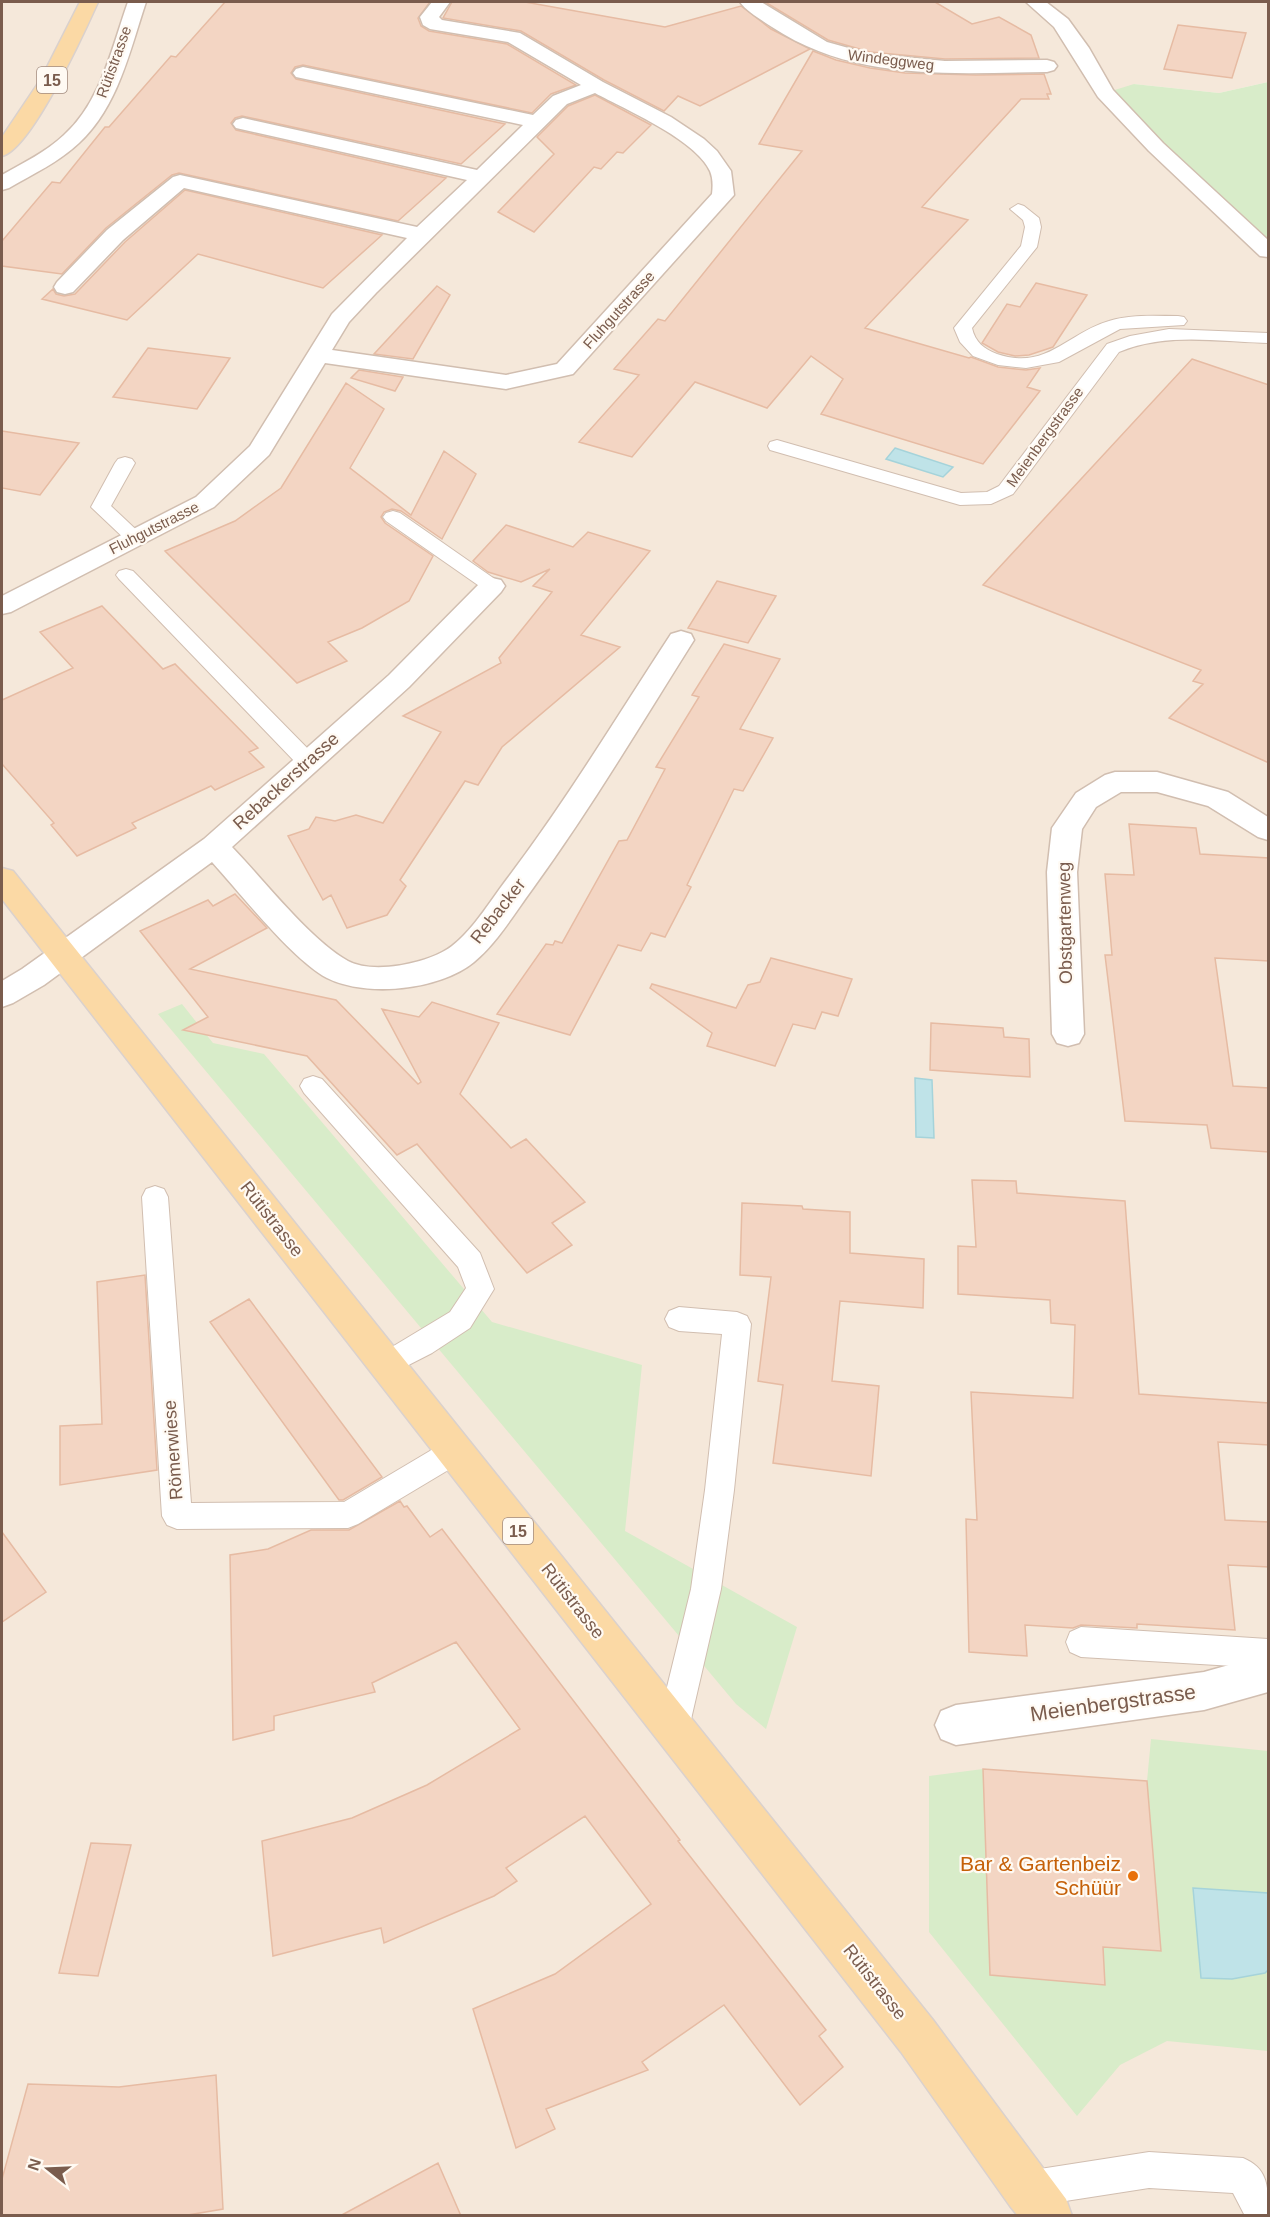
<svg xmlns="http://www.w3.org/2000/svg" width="1270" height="2217" viewBox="0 0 1270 2217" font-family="Helvetica,sans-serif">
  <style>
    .residential { fill: #f5e8da }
    .green { fill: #d8ecc9 }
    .water { fill: #bfe3e8; stroke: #a5d3da; stroke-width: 1.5 }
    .building { fill: #f3d5c3; stroke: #e6bba3; stroke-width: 1.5 }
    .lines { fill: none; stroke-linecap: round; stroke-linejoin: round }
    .service-casing { stroke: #d1beb0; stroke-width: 2 }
    .minor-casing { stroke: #d1beb0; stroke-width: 3 }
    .primary-casing { stroke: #dad1cd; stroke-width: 3 }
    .service { fill: #fff; fill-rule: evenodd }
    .minor { fill: #fff; fill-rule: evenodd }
    .primary { fill: #fbd9a5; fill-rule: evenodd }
    .food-dot { fill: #e8710a; stroke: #fffaf3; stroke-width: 2 }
    .labels { text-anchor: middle; stroke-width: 4.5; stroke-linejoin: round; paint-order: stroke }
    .far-street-label { font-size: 15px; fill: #7a5c4d; stroke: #fffaf3 }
    .shield { fill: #fffaf3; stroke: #a28b7f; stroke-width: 1.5 }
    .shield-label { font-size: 16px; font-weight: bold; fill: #7a5c4d }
    .street-label { font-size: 18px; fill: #7a5c4d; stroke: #fffaf3 }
    .near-street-label { font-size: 21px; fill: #7a5c4d; stroke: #fffaf3 }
    .near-food-label { font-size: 21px; fill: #c56008; stroke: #fffaf3; text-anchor: end }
  </style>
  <rect width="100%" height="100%" fill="#fdf6ec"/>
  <path class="residential" d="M2 2H1268V82L1219 93 1134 84 1156 147 1268 251V2215L2 2216Z"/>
  <path class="green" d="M1268 82V251L1156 147 1105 93 1134 84 1219 93Z
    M182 1004 213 1043 264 1054 492 1322 642 1365 625 1531 797 1627 766 1729 736 1704 158 1014Z
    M1151 1739 1268 1751V2051L1167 2041 1120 2065 1077 2116 929 1932V1776L983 1769 990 1975 1105 1985 1103 1947 1161 1950 1147 1781Z"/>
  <path class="water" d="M895 448 953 467 943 477 886 459Z
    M915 1078 932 1080 934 1138 916 1137Z
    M1193 1888 1268 1893V1970L1265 1973 1232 1979 1201 1978Z"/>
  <path class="building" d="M225 2H430L418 18 421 26 429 31 507 44 576 85 551 94 532 113 303 65 295 67 291 73 296 79 505 124 461 164 242 116 235 118 231 123 236 130 446 178 398 221 179 173 172 175 106 228 62 274 2 266V241L52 182 60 183 105 127H109L171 56 176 57Z
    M452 2H525L665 27 741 6 771 29 810 49 700 106 678 96 664 111 604 80 521 31 443 18Z
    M765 2H935L972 24 999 17 1031 35 1039 58 945 59 870 52 828 40Z
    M1178 25 1246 33 1232 78 1164 69Z
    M813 51 836 60 870 68 905 73 976 75 1044 74 1051 94H1047L1049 99H1021L922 207 968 220 865 328 969 358 971 357 998 367 1026 370 1040 368 1027 387 1040 391 983 464 821 414 843 379 811 356 767 408 695 382 632 457 579 442 639 375 614 369 658 319 665 321 802 151 759 144Z
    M595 95 651 125 623 153 617 152 601 169 594 167 534 232 498 212 554 154 537 137 568 106Z
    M185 190 382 235 323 288 198 254 127 320 42 299 53 289 56 294 64 296 75 294 125 242Z
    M1036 283 1087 295 1053 347 1029 355 1015 356 998 352 982 343 1007 304 1020 307Z
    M437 286 450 295 413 359 374 354Z
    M148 348 230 358 197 409 113 397Z
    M1192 359 1269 385V763L1169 718 1203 684 1193 681 1201 670 983 585Z
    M359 370 403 377 395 391 351 378Z
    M346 383 384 409 350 468 411 515 444 451 476 474 442 539 401 511 392 509 384 512 381 517 385 523 433 556 409 601 362 628 328 642 347 661 297 683 165 551 235 521 281 488Z
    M2 431 79 443 40 495 2 488Z
    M506 525 573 547 588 532 650 551 581 635 620 647 502 747 478 785 465 781 400 880 406 886 387 915 347 928 331 895 323 900 288 836 309 829 316 817 335 821 356 815 383 823 441 732 403 716 501 663 499 658 552 592 533 586 550 569 521 582 488 572 473 561Z
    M717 581 776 596 748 643 688 628Z
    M102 606 163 669 175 664 258 748 249 752 264 767 215 790 211 786 132 823 136 828 77 856 51 825 54 823 2 764V700L73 668 40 632Z
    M724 644 780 659 740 729 773 738 743 791 734 789 687 885 691 887 665 937 651 933 641 951 618 945 570 1035 497 1014 546 944 553 945 555 941 562 943 619 841 627 840 665 769 656 767 699 697 692 695Z
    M1129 824 1196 828 1200 854 1269 858V961L1215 958 1233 1086 1269 1088V1152L1211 1148 1207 1125 1125 1121 1105 955H1112L1105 874 1134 875Z
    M235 894 267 928 190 969 336 1000 418 1084 421 1082 382 1009 419 1017 432 1002 499 1023 460 1094 511 1148 526 1139 585 1202 552 1223 572 1245 527 1273 417 1144 397 1155 307 1056 183 1030 208 1017 140 931 208 900 213 906Z
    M771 958 852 979 838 1016 822 1012 815 1029 793 1024 775 1066 707 1046 712 1033 650 988 652 984 736 1008 748 985 760 982Z
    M931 1023 1003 1028 1004 1037 1029 1039 1030 1077 930 1070Z
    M972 1180 1016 1181 1017 1193 1125 1201 1139 1394 1269 1403V1445L1218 1442 1225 1520 1269 1522V1567L1228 1565 1235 1630 1137 1624V1628L1081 1625 1073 1628 1025 1625 1027 1656 969 1652 966 1519 977 1520 971 1392 1073 1398 1075 1325 1051 1323 1050 1300 958 1294V1246L976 1247Z
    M742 1203 802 1206 803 1209 850 1212V1253L924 1259 923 1308 840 1301 832 1381 879 1386 871 1476 773 1463 783 1385 758 1381 771 1277 740 1275Z
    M145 1275 157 1470 60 1485V1426L102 1424 97 1282Z
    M249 1299 382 1477 343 1500H339L210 1322Z
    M400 1501 404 1507 407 1506 430 1537 442 1529 680 1840 678 1841 826 2030 819 2036 843 2067 800 2105 724 2005 642 2062 648 2070 546 2109 555 2129 516 2148 473 2009 555 1974 651 1904 585 1816 506 1868 517 1881 494 1896 384 1943 381 1928 273 1956 262 1841 352 1818 427 1785 520 1729 456 1642 372 1683 375 1692 274 1716V1730L233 1740 230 1555 268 1549 311 1530H349Z
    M2 1532 46 1592 2 1622Z
    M983 1769 1147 1781 1161 1951 1103 1947 1105 1985 990 1975Z
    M91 1843 131 1845 98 1976 59 1973Z
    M216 2075 223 2209 182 2216H2V2179L28 2084 119 2087Z
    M438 2163 461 2216H340Z"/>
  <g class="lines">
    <defs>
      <path id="service" d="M1018 204 1024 206 1039 218 1041 227 1037 247 972 328C975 342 984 349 997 354 1047 371 1067 333 1109 321 1131 314 1155 316 1178 316L1184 317 1187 321 1184 325 1120 329 1059 362 1026 368 998 365 973 356 960 342 954 328 1021 246 1025 227 1023 220 1010 209Z
        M1169 329 1268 333V343C1218 342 1168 332 1119 352L1013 494 991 504 960 505 770 450 768 446 770 442 777 440 961 493 987 492 999 486 1107 344 1130 336Z
        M125 457 132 459 135 463 111 506 145 538 142 542H128L91 507 115 463 118 459Z
        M393 511 400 513 499 582 502 586 499 590 492 592 485 590 386 521 383 517 386 513Z
        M126 569 133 571 315 756 318 761 315 766 307 768 299 766 119 579 116 575 119 571Z
        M313 1076 322 1079 480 1253 494 1289 470 1328 432 1353 387 1376 377 1372 373 1364 377 1356 450 1312 466 1288 458 1267 304 1093 300 1086 304 1079Z
        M155 1186 164 1189 168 1197 191 1503 344 1502 445 1442 455 1438 465 1442 469 1451 465 1460 358 1524 348 1528 177 1529 167 1525 162 1516 142 1197 146 1189Z
        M679 1307 737 1312 747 1316 751 1324 734 1490 721 1589 689 1728 684 1739 673 1743 662 1739 657 1728 691 1589 705 1490 722 1334 679 1331 669 1327 665 1319 669 1311Z
        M1081 1627 1268 1639V1668L1081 1657 1070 1652 1066 1642 1070 1632Z
        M1149 2152 1243 2158C1270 2169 1268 2190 1268 2216H1245L1233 2193 1149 2188 1027 2207 1014 2202 1009 2189 1014 2176 1027 2171Z"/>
      <path id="minor" d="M128 2H146C130 50 118 107 79 143 59 162 33 174 9 188L2 190V175C23 163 46 152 64 135 101 102 112 47 128 2Z
        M432 2H450L439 17 442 20 520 33 603 82 671 117 704 139 717 151 731 171 734 195 573 374 506 389 325 363 269 455 214 507 11 612 2 614V596L196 497 250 446 332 314 407 238 184 188 123 240 73 292 65 294 57 292 54 287 57 282 107 230 173 177 180 175 417 227 467 180 236 128 233 124 236 120 243 118 477 170 523 125 296 77 293 73 296 69 303 67 533 115 553 96 581 85 508 42 430 29 423 25 420 17ZM595 93C626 110 695 139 710 171 713 178 713 186 712 194L557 364 506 375 332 350 349 322 376 293 567 104Z
        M740 2H761L827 42 870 54 945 61 1047 60 1054 62 1057 66 1054 70 1047 72C952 73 855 82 772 27 762 20 747 12 740 2Z
        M1026 2H1046L1068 19 1089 48 1113 90 1163 143 1268 240V257L1260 256 1149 151 1098 97 1054 27Z
        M492 578 501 580 505 586 501 592 409 687 232 847C263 879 310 940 348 961 374 975 430 963 452 946 475 928 492 898 510 875 568 798 618 715 671 634L681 631 691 634 694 640C641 724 590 810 531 891 514 914 497 943 474 962 440 990 367 998 327 978 292 959 241 894 212 862L44 985 13 1003 2 1007V981L22 969 204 839 389 675 483 580Z
        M1115 772H1157L1228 792 1268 817V840L1258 837 1208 806 1157 792H1121L1096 807 1082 829 1077 872 1084 1034 1079 1043 1068 1046 1057 1043 1052 1034 1047 872 1052 828 1076 793 1105 775Z
        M1268 1654V1692L1204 1710 956 1745 941 1739 935 1725 941 1711 956 1705 1204 1672Z"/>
      <path id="primary" d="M80 2H98C85 31 31 150 2 156V137L41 79Z
        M2 868 13 871 933 2020 1066 2199 1072 2216H1018L1010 2206 901 2052 2 899Z"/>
    </defs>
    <use href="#service" class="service-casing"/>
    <use href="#minor" class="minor-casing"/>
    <use href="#primary" class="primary-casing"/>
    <use href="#service" class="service"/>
    <use href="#minor" class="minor"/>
    <use href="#primary" class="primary"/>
  </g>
  <circle class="food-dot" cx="1133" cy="1876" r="6"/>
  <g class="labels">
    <g class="far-street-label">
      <text transform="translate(891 60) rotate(7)" y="5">Windeggweg</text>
      <text transform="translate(114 62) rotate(-70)" y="5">Rütistrasse</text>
      <text transform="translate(619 310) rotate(-48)" y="5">Fluhgutstrasse</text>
      <text transform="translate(1045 437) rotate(-54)" y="5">Meienbergstrasse</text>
      <text transform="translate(154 528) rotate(-27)" y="5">Fluhgutstrasse</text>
    </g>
    <g class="shield">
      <rect x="37" y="67" width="30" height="26" rx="4.5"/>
      <rect x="503" y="1518" width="30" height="26" rx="4.5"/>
    </g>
    <g class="shield-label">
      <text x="52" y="86">15</text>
      <text x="518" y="1537">15</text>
    </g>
    <g class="street-label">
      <text transform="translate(286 781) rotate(-42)" y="6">Rebackerstrasse</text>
      <text transform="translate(498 911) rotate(-52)" y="6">Rebacker</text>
      <text transform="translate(1065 923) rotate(-91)" y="6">Obstgartenweg</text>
      <text transform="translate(272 1219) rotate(52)" y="6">Rütistrasse</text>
      <text transform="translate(173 1450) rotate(-94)" y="6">Römerwiese</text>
      <text transform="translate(573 1601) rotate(52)" y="6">Rütistrasse</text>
      <text transform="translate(875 1982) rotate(52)" y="6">Rütistrasse</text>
    </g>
    <g class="near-street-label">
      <text transform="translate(1113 1703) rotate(-8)" y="7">Meienbergstrasse</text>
    </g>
    <g class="near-food-label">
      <text x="1121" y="1871">Bar &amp; Gartenbeiz<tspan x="1121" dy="24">Schüür</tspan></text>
    </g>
  </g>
  <rect width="1270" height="2217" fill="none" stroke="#7a5c4d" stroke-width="6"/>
  <g transform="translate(48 2169) rotate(288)" stroke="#fffaf3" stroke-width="4.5" paint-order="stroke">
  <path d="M0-4.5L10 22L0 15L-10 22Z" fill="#7a5c4d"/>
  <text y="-9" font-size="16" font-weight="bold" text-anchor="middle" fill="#7a5c4d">N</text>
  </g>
</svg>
